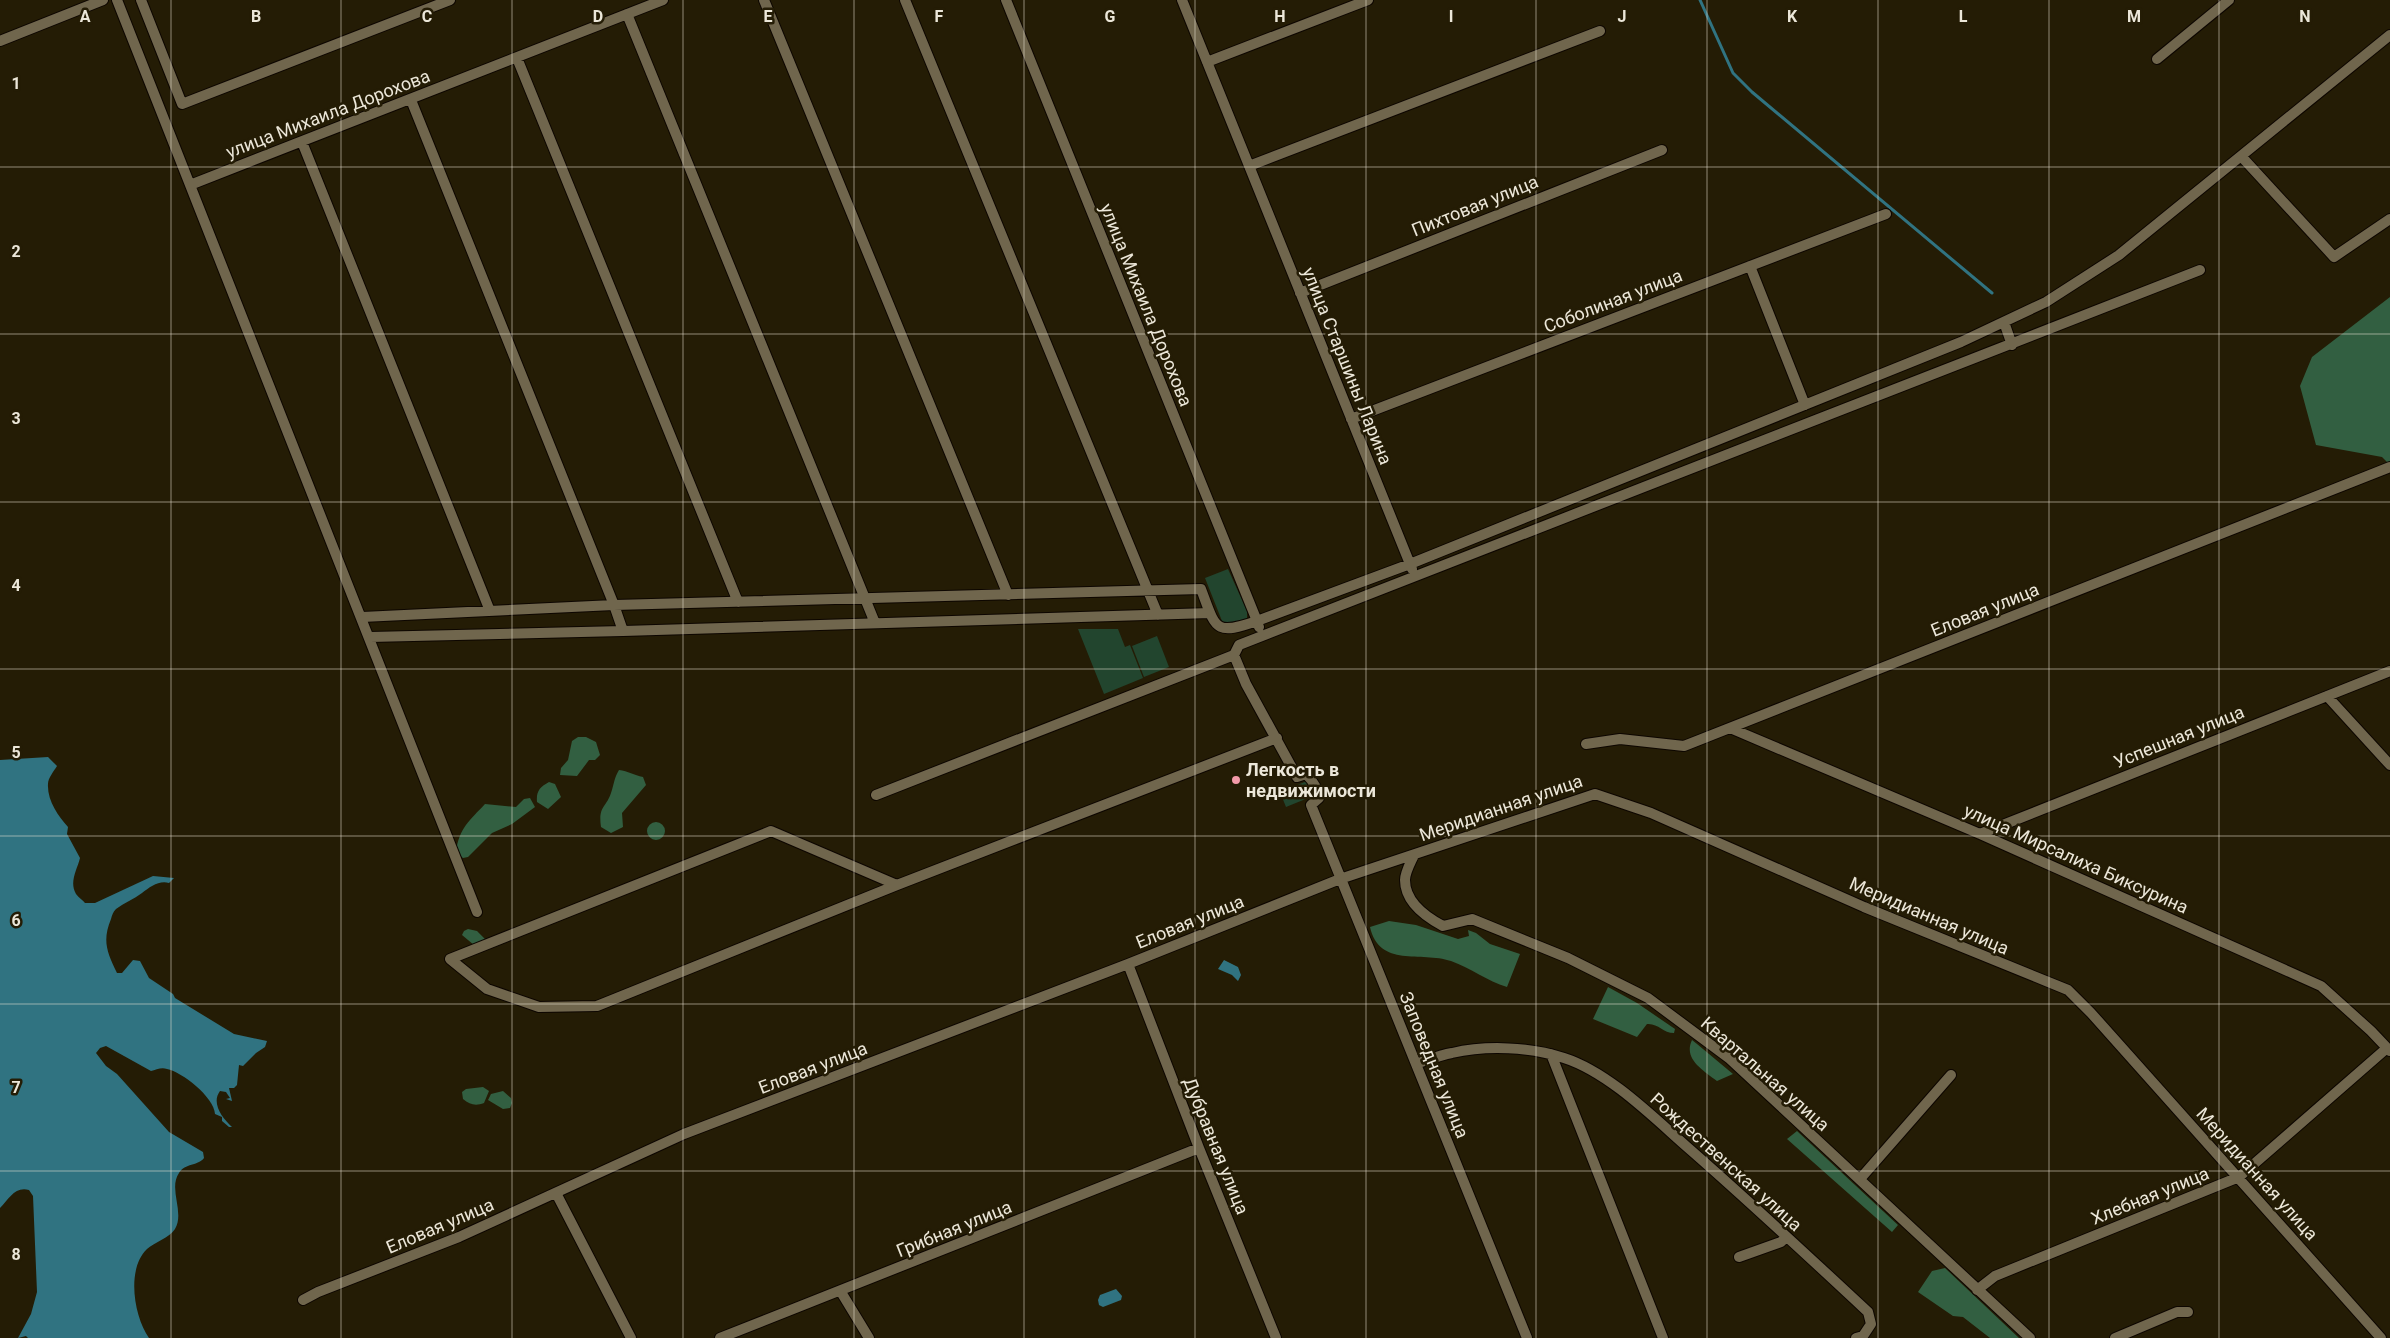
<svg xmlns="http://www.w3.org/2000/svg" width="2390" height="1338" viewBox="0 0 2390 1338" font-family="Roboto,sans-serif">
  <style>
    .green { fill: #22452e }
    .forest { fill: #325f41 }
    .water { fill: #307381 }
    .lines { fill: none; stroke-linecap: round; stroke-linejoin: round }
    .stream { stroke: #307381; stroke-width: 3 }
    .minor-casing { stroke: #0d0600; stroke-width: 12 }
    .minor { stroke: #70664d; stroke-width: 10 }
    .grid { fill: none; stroke: #ece7d9; stroke-width: 1; stroke-opacity: 0.55 }
    .poi-dot { fill: #f39aa9; stroke: #241c05; stroke-width: 2 }
    .labels { text-anchor: middle; stroke-width: 5; stroke-linejoin: round; paint-order: stroke }
    .street-label { font-size: 18px; fill: #ece7d9; stroke: #241c05 }
    .poi-label { font-size: 18px; font-weight: bold; fill: #ece7d9; stroke: #241c05; text-anchor: start }
    .grid-label { font-size: 16px; text-anchor: middle; font-weight: bold; fill: #ece7d9; stroke: #241c05; stroke-width: 5; stroke-linejoin: round; paint-order: stroke }
  </style>
  <rect width="100%" height="100%" fill="#241c05"/>
  <path class="green" d="M1228 569 1247 611V619L1230 626 1222 621 1205 578Z
    M1078 629H1118L1125 647 1130 645 1143 678 1104 694Z
    M1157 636 1169 667 1144 677 1132 646Z
    M1307 781 1313 796 1286 807 1280 792Z"/>
  <path class="forest" d="M2390 297V465L2382 457 2316 445 2300 386 2312 357Z
    M578 737H586L596 742 600 755 595 760H589L577 776 560 775 561 768 568 760 572 741Z
    M619 770C628 771 634 775 643 777L646 785 622 813 623 827 611 833 601 827C598 806 606 808 611 793 614 784 614 778 619 770Z
    M549 782 555 784 561 797 548 809 537 802C536 791 540 787 549 782Z
    M530 798 535 807 512 824 492 833 468 857 463 858 456 852C459 828 470 820 485 804L516 807 524 799Z
    M647 831a9 9 0 1 1 18 0a9 9 0 1 1-18 0Z
    M1389 921 1416 925 1458 939 1469 936 1468 930 1476 933 1490 944 1520 954 1507 987C1487 981 1471 968 1451 961 1421 951 1379 968 1370 927Z
    M468 929 477 931 487 941 474 945 462 935 464 931Z
    M1608 987 1637 1003 1675 1029 1674 1033C1663 1033 1658 1023 1647 1024L1637 1037 1593 1019Z
    M1692 1040 1697 1044 1733 1074 1717 1081C1703 1070 1683 1059 1692 1040Z
    M483 1087 489 1091 484 1103C476 1106 470 1105 463 1099L462 1092 466 1089Z
    M503 1091 511 1098 512 1103 510 1108 503 1109 488 1100 491 1094Z
    M1797 1131 1898 1225 1892 1232 1787 1139Z
    M1945 1268 2019 1338H1990L1963 1317 1953 1316 1918 1292 1932 1271Z"/>
  <path class="water" d="M48 757 57 766C54 771 48 778 48 784 47 800 58 816 68 827L67 834 80 858C77 870 69 882 76 894 79 898 83 900 85 903H95L153 876 174 878 169 883C159 880 150 887 142 893 134 899 124 903 116 909 113 912 112 915 111 919 102 941 107 952 117 973H122L133 960 140 961 149 978 173 994 175 998 234 1034 267 1041 265 1047 256 1053 243 1066 239 1065 237 1085 234 1088H229L232 1101 226 1099 230 1098 226 1092 220 1091C211 1103 222 1118 232 1127H229L222 1121V1117L215 1114C214 1097 182 1072 167 1069 161 1067 156 1070 151 1071L106 1046 100 1048 96 1053 106 1066 117 1074 169 1132 203 1152 204 1158C198 1166 185 1163 179 1173 168 1189 185 1212 175 1229 169 1238 155 1242 147 1249 126 1269 134 1317 149 1338H28L26 1336 18 1338 31 1314 37 1292 33 1196 29 1190C15 1186 9 1199 0 1208V760Z
    M1224 960 1238 967 1241 975 1238 981 1232 975 1218 969Z
    M1116 1289 1122 1296 1121 1300 1103 1307 1099 1305 1098 1300 1100 1295Z"/>
  <g class="lines">
    <path class="stream" d="M1700 0 1733 73 1752 92 1992 293"/>
    <defs>
      <path id="minor" d="M117 0 190 185 663 0
        M141 0 182 104 450 0
        M764 0 1008 595
        M905 0 1158 615
        M1006 0 1257 621C1214 636 1216 629 1201 589L614 605 623 631 1210 613
        M1182 0 1412 569
        M627 14 875 623
        M0 41 103 0
        M517 58 738 602
        M2157 59 2229 0
        M1207 62 1368 0
        M302 142 490 611
        M2241 156 2334 257 2390 219
        M1249 166 1600 31
        M190 185 477 912
        M1750 266 1805 405
        M1300 293 1662 150
        M2004 322 2012 345
        M1351 419 1886 214
        M362 617 614 605 411 100
        M1259 627 1257 621 1410 564 1961 342 2046 302 2119 255 2390 35
        M370 637 623 631
        M2327 696 2390 765
        M1730 728 1980 834 2321 986 2371 1031 2390 1051
        M1586 744 1620 739 1684 746 2390 467
        M876 795 1234 655
        M1980 834 2390 671
        M1414 855C1411 862 1405 872 1405 880 1405 902 1426 917 1443 926L1472 919 1568 958 1648 998 1730 1059 2030 1338
        M897 885 771 831 450 959 487 989 539 1007 597 1006 897 885 1277 738
        M1128 964 1199 1148 1276 1338
        M1551 1054 1663 1338
        M1416 1064C1428 1060 1440 1055 1452 1053 1487 1045 1530 1047 1564 1058 1608 1072 1652 1116 1686 1146 1748 1200 1808 1256 1868 1312L1871 1324 1863 1336 1856 1338
        M1860 1179 1951 1075
        M556 1193 631 1338
        M1739 1257 1781 1242 1786 1237
        M1977 1290 1995 1276 2239 1177 2387 1048
        M841 1292 869 1338
        M303 1300 318 1292 459 1237 684 1134 1128 964 1340 879 1595 794 1651 813 1864 907 2068 990 2091 1013 2381 1338
        M720 1338 1199 1148
        M1527 1338 1311 805 1319 798C1318 788 1313 781 1306 774L1297 777 1246 684 1234 655 1239 645 2200 270
        M2115 1338 2177 1312H2188"/>
    </defs>
    <use href="#minor" class="minor-casing"/>
    <use href="#minor" class="minor"/>
  </g>
  <path class="grid" d="M171 0V1338M341 0V1338M512 0V1338M683 0V1338M854 0V1338M1024 0V1338M1195 0V1338M1366 0V1338M1536 0V1338M1707 0V1338M1878 0V1338M2049 0V1338M2219 0V1338M0 167H2390M0 334H2390M0 502H2390M0 669H2390M0 836H2390M0 1004H2390M0 1171H2390"/>
  <circle class="poi-dot" cx="1236" cy="780" r="5"/>
  <g class="labels">
    <g class="street-label">
      <text transform="translate(328 114) rotate(-21)" y="6">улица Михаила Дорохова</text>
      <text transform="translate(1475 206) rotate(-22)" y="6">Пихтовая улица</text>
      <text transform="translate(1613 301) rotate(-21)" y="6">Соболиная улица</text>
      <text transform="translate(1146 305) rotate(68)" y="6">улица Михаила Дорохова</text>
      <text transform="translate(1347 366) rotate(68)" y="6">улица Старшины Ларина</text>
      <text transform="translate(1985 610) rotate(-22)" y="6">Еловая улица</text>
      <text transform="translate(2179 737) rotate(-22)" y="6">Успешная улица</text>
      <text transform="translate(1501 808) rotate(-19)" y="6">Меридианная улица</text>
      <text transform="translate(2076 859) rotate(24)" y="6">улица Мирсалиха Биксурина</text>
      <text transform="translate(1929 916) rotate(23)" y="6">Меридианная улица</text>
      <text transform="translate(1190 922) rotate(-22)" y="6">Еловая улица</text>
      <text transform="translate(1434 1065) rotate(68)" y="6">Заповедная улица</text>
      <text transform="translate(813 1068) rotate(-21)" y="6">Еловая улица</text>
      <text transform="translate(1765 1074) rotate(41)" y="6">Квартальная улица</text>
      <text transform="translate(1216 1146) rotate(68)" y="6">Дубравная улица</text>
      <text transform="translate(1726 1162) rotate(42)" y="6">Рождественская улица</text>
      <text transform="translate(2257 1174) rotate(48)" y="6">Меридианная улица</text>
      <text transform="translate(2150 1196) rotate(-22)" y="6">Хлебная улица</text>
      <text transform="translate(440 1226) rotate(-23)" y="6">Еловая улица</text>
      <text transform="translate(954 1229) rotate(-22)" y="6">Грибная улица</text>
    </g>
    <g class="poi-label">
      <text x="1246" y="776">Легкость в<tspan x="1246" dy="21">недвижимости</tspan></text>
    </g>
  </g>
  <g class="grid-label">
    <text x="85" y="22">A</text>
    <text x="256" y="22">B</text>
    <text x="427" y="22">C</text>
    <text x="598" y="22">D</text>
    <text x="768" y="22">E</text>
    <text x="939" y="22">F</text>
    <text x="1110" y="22">G</text>
    <text x="1280" y="22">H</text>
    <text x="1451" y="22">I</text>
    <text x="1622" y="22">J</text>
    <text x="1792" y="22">K</text>
    <text x="1963" y="22">L</text>
    <text x="2134" y="22">M</text>
    <text x="2305" y="22">N</text>
    <text x="16" y="89">1</text>
    <text x="16" y="257">2</text>
    <text x="16" y="424">3</text>
    <text x="16" y="591">4</text>
    <text x="16" y="758">5</text>
    <text x="16" y="926">6</text>
    <text x="16" y="1093">7</text>
    <text x="16" y="1260">8</text>
  </g>
</svg>
